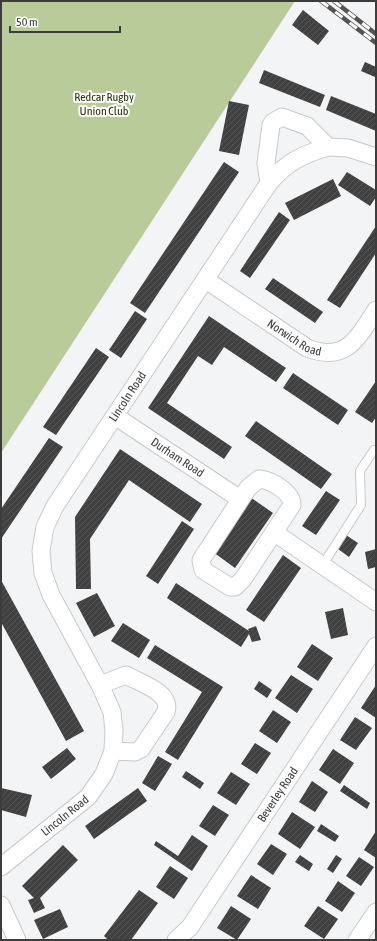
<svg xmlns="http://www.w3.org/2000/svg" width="377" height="941" viewBox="0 0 377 941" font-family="'Asap Condensed',sans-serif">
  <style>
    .green { fill: #b8cb98 }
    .building { fill: url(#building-hatch) }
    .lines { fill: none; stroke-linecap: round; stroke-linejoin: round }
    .service-casing { stroke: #c8c9ca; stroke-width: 10 }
    .minor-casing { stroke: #c8c9ca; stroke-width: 19 }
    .service { stroke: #fff; stroke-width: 8 }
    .minor { stroke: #fff; stroke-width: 17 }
    .rail-casing { stroke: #535354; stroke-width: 4.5 }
    .rail { stroke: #fff; stroke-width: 3; stroke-dasharray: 9; stroke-linecap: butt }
    .labels { text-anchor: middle; stroke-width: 4; stroke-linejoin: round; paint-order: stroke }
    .park-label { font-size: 12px; fill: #263308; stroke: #fff }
    .street-label { font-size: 12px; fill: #3c3c3d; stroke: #fff }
  </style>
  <defs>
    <pattern id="building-hatch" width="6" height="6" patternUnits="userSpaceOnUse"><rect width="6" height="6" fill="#424142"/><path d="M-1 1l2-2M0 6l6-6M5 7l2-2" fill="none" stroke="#565556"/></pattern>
  </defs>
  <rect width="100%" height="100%" fill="#f3f4f5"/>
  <path class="green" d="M1 1H295L1 453Z"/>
  <path class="building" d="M303 10 329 31 318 45 292 25Z
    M365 62 376 67 375 77 361 71Z
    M264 70 325 95 320 107 259 83Z
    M331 96 376 114V131L326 110Z
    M229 101 249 105 239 155 219 151Z
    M224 162 239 172 145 313 130 303Z
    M347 172 376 190V197L370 206 338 185Z
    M333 179 341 196 294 220 285 203Z
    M279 212 290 220 250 278 240 271Z
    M376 226V253L340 308 327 300Z
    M273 278 323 312 315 323 265 289Z
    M135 311 147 319 121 358 109 350Z
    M209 316 286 368 276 382 224 347 212 365 198 356 167 403 232 447 224 459 148 408Z
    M96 348 109 357 56 435 43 427Z
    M293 373 348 410 338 425 283 388Z
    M376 381V417L372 423 355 412Z
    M256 421 332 474 321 489 245 436Z
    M49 438 63 447 1 539V509Z
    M120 449 202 504 190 522 129 480 90 539 91 589H76L75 517Z
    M326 491 340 500 316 535 302 526Z
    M250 497 273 513 235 568 213 552Z
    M182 521 194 529 158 584 146 576Z
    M343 533 358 543 349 557 334 546Z
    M376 549V567L368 569 365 552Z
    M283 555 301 568 264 622 246 610Z
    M1 580 84 731 66 741 1 622Z
    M176 583 249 631 248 629 256 626 261 640 252 642 249 634 241 647 167 598Z
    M97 593 115 626 94 637 76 603Z
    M343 608 348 635 331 639 325 612Z
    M123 623 150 640 139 658 111 641Z
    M312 644 333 658 318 681 297 667Z
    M155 645 223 687 178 760 165 752 202 692 147 658Z
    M291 675 313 689 297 713 275 698Z
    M259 681 272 690 267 698 254 689Z
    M376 685V718L361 708Z
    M273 710 291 722 277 743 259 731Z
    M355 717 372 728 356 750 340 740Z
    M255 743 271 753 257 774 241 764Z
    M67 748 76 759 51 779 42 767Z
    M333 749 354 763 340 784 319 770Z
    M158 756 172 764 155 791 142 783Z
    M186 771 204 783 200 789 182 777Z
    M231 772 250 784 236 805 217 793Z
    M312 781 328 792 315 812 299 802Z
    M344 785 370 803 367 809 340 791Z
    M1 788 32 795 26 817 1 810Z
    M138 788 147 801 94 839 85 826Z
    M213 805 229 815 215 836 199 826Z
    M292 812 315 827 300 849 278 834Z
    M321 824 339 836 335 842 317 831Z
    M376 831V858L364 850Z
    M192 835 208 846 192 871 154 845 156 841 178 856Z
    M271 844 287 854 273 875 257 864Z
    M63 845 78 860 40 898 45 908 34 913 28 900 34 898 22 886Z
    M300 855 313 864 309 871 295 862Z
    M336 855 342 859 333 873 327 869Z
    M359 857 374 867 361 886 346 876Z
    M170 866 188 878 174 899 156 887Z
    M251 875 271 888 258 909 237 896Z
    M338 881 355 893 342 912 325 901Z
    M139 890 158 903 131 940H108L104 936Z
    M231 906 251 919 237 940 217 928Z
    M318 906 338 919 324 939 304 926Z
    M60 909 68 927 43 939 34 920Z"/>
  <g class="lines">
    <defs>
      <path id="service" d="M322 566 361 505 360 471 374 450"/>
      <g id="minor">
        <path d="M269 183 266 163 271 125 273 122 282 117 307 126 328 147 348 148 376 157"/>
        <path id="s1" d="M206 280 307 348C346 363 357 339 376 310"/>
        <path id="s2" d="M115 416 240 499"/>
        <path d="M259 479C271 480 292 492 292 505L243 579 235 587H230L203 570 201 560 248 488Z"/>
        <path d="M275 533 376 602"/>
        <path d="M100 685 126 675C140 683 172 692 166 712L141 749 135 752 113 751"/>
        <path id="s3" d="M1 867 88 797 104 774 113 751 114 730 112 712 100 685 51 595 43 573 41 551 45 527 55 506 269 183C287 162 301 155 328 147"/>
        <path d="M1 905 17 940"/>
        <path id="s4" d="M176 940 190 927 376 646"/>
        <path d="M357 940 376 912"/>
      </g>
    </defs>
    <use href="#service" class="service-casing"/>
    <use href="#minor" class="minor-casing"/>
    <use href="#service" class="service"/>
    <use href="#minor" class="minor"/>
    <defs>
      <path id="rail" d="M321 1 376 43
        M334 1 376 34"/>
    </defs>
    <use href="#rail" class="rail-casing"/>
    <use href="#rail" class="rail"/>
  </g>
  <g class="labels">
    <g class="park-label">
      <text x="104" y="101">Redcar Rugby<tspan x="104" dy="14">Union Club</tspan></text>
    </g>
    <g class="street-label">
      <text dy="4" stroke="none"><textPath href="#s1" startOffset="106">Norwich Road</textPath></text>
      <text dy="4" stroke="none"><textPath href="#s3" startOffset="560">Lincoln Road</textPath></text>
      <text dy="4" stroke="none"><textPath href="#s2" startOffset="75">Durham Road</textPath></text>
      <text dy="4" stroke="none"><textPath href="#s4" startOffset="178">Beverley Road</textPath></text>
      <text dy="4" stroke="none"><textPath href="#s3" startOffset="82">Lincoln Road</textPath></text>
    </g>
  </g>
  <rect width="377" height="941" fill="none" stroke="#3c3c3d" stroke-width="4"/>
  <path d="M10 26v6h110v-6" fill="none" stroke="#3c3c3d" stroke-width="2"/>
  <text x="16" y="26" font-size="12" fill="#3c3c3d" stroke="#ffffff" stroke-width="3" paint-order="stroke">50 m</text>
</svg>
